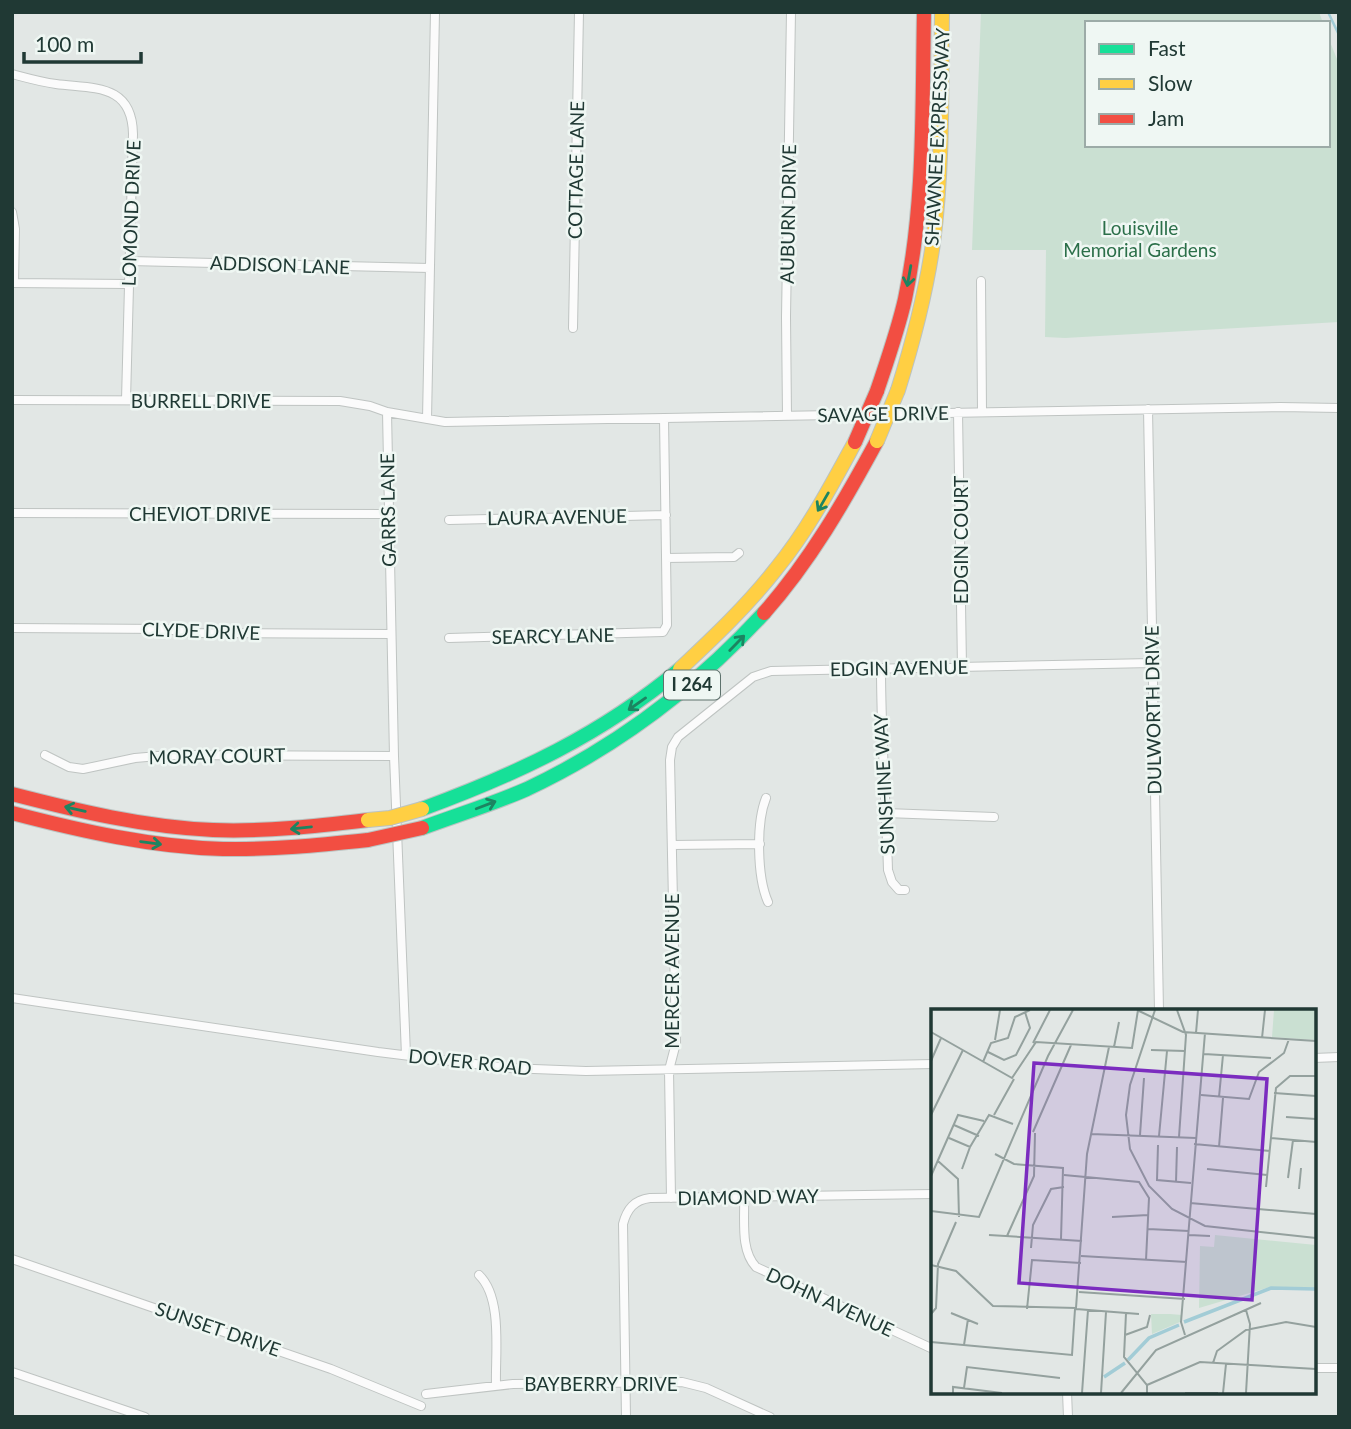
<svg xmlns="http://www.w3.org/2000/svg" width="1351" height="1429" viewBox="0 0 1351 1429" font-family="Lato,sans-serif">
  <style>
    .green { fill: #cae0d2 }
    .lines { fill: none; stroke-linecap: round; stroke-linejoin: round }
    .stream { stroke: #a2ccd6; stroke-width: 2.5 }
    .street-casing { stroke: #bfc4c2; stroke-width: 10 }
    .fast-casing { stroke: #bbc3c1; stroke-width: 16 }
    .slow-casing { stroke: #bbc3c1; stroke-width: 16 }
    .jam-casing { stroke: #bbc3c1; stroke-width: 16 }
    .street { stroke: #fbfbfb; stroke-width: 8 }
    .fast { stroke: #16e098; stroke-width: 14 }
    .slow { stroke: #ffcf43; stroke-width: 14 }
    .jam { stroke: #f24e42; stroke-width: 14 }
    .slow-bridge-casing { stroke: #bbc3c1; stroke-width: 16; stroke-linecap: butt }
    .jam-bridge-casing { stroke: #bbc3c1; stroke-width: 16; stroke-linecap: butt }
    .slow-bridge { stroke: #ffcf43; stroke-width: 14 }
    .jam-bridge { stroke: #f24e42; stroke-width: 14 }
    .oneway { stroke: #1c8461 }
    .labels { text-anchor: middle; stroke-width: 5; stroke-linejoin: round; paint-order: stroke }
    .shield { fill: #eff7f3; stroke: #5e726d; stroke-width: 2 }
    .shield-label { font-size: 18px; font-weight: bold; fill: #203934 }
    .street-label { font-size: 19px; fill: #203934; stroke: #eff7f3 }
    .park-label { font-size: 19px; fill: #2b6f49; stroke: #eff7f3 }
    .inset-river { fill: none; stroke: #a2ccd6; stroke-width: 3.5 }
    .inset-road { fill: none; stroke: #94a19e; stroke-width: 2 }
    .view { fill: #7b2cbf; fill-opacity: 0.15; stroke: #7b2cbf; stroke-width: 3.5 }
    .inset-edge { fill: none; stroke: #203934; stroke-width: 3.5 }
  </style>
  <rect width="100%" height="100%" fill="#e2e7e5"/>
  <path class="green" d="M981 12H1319L1323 23H1087V145H1328V37L1339 64V322L1065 338 1045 337 1046 250H972Z"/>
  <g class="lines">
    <path class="stream" d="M1328 12 1339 35"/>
    <defs>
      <path id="street" d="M12 74C27 78 41 82 56 84 93 89 132 83 133 134L126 400
        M12 212 15 229 14 283
        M130 261 430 268
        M981 281 982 412
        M12 283 128 284
        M573 328 579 12
        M12 400 340 401 370 406 387 412 445 422 1280 407 1339 408
        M1148 409 1159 1011
        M387 412 394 756 406 1055
        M958 412 962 667
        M787 416 786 317 791 12
        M427 419 435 12
        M12 513 388 514
        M449 520 666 515
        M666 558 734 557 739 553
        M12 628 166 629 192 633 391 634
        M449 638 663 632 667 625 664 418
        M881 668C881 736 886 802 888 870L892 882 899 890H905
        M45 755 69 767 83 769 135 758 170 755 394 756
        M766 798C756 823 757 877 768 902
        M886 813 994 817
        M672 845 760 844
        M12 998 378 1052 507 1068 586 1071 933 1064
        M1314 1058 1339 1057
        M744 1197C745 1220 740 1250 756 1267L933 1349
        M671 1198 669 1070 676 1043 670 760 672 747 678 737 753 677 771 671 1152 663
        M12 1259 331 1369 421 1406
        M479 1275C503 1298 495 1354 496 1385
        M1314 1368H1339
        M12 1372 145 1417
        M1067 1392 1068 1417
        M426 1394 513 1384 682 1382 706 1388 770 1417
        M626 1417 623 1224C627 1209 634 1200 650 1198L933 1194"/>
      <path id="fast" d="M422 809C517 774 601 735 680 669
        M422 828C457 815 493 804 527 789 618 746 696 687 764 613"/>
      <path id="slow" d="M898 390C913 342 926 293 933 243 943 167 941 89 942 12
        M680 669C714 637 747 606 776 569 808 530 831 486 855 442"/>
      <path id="jam" d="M877 391C887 361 898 330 905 299 925 205 922 108 924 12
        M764 613C810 561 844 502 877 441
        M12 794C78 811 144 827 213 830 265 832 317 826 368 820
        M12 813C81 831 152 847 223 849 272 850 320 845 368 840"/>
    </defs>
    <use href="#street" class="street-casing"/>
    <use href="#fast" class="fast-casing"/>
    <use href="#slow" class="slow-casing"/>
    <use href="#jam" class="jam-casing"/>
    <use href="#street" class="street"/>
    <use href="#fast" class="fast"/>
    <use href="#slow" class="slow"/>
    <use href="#jam" class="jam"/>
    <defs>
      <path id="slow-bridge" d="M877 441 898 390
        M368 820 390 818 422 809"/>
      <path id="jam-bridge" d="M855 442 877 391
        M368 840 422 828"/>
    </defs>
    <use href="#slow-bridge" class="slow-bridge-casing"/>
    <use href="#jam-bridge" class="jam-bridge-casing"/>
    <use href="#slow-bridge" class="slow-bridge"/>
    <use href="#jam-bridge" class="jam-bridge"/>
  </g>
  <defs><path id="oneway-shaft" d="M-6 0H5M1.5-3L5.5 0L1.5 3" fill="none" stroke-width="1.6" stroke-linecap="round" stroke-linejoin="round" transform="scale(1.75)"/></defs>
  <g class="oneway">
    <use href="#oneway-shaft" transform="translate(909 276) rotate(100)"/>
    <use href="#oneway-shaft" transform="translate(823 502) rotate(120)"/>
    <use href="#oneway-shaft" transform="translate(737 643) rotate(-46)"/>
    <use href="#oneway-shaft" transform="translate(637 704) rotate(145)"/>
    <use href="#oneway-shaft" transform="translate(486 805) rotate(-21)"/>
    <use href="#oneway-shaft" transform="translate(75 809) rotate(-167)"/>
    <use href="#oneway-shaft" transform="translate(301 828) rotate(174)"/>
    <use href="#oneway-shaft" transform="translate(151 843) rotate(8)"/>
  </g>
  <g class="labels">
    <rect class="shield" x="664" y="670.5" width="56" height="29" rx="5"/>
    <g class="shield-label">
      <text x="692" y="691">I 264</text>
    </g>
    <g class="street-label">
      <text transform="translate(937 137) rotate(-87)" y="7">SHAWNEE EXPRESSWAY</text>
      <text transform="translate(576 170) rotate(-89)" y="7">COTTAGE LANE</text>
      <text transform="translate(131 213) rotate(-88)" y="7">LOMOND DRIVE</text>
      <text transform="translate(788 214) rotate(-89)" y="7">AUBURN DRIVE</text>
      <text transform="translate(280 265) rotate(2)" y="7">ADDISON LANE</text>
      <text x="201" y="408">BURRELL DRIVE</text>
      <text transform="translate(883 414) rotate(-1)" y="7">SAVAGE DRIVE</text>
      <text transform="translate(388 510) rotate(-91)" y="7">GARRS LANE</text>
      <text x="200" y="521">CHEVIOT DRIVE</text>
      <text transform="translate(557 517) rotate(-1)" y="7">LAURA AVENUE</text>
      <text transform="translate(961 540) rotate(-90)" y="7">EDGIN COURT</text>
      <text transform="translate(201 631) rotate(2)" y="7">CLYDE DRIVE</text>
      <text transform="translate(553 636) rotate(-1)" y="7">SEARCY LANE</text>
      <text transform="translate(899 668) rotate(-1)" y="7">EDGIN AVENUE</text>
      <text transform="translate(1153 710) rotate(-91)" y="7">DULWORTH DRIVE</text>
      <text transform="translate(217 756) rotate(-1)" y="7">MORAY COURT</text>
      <text transform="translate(884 784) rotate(-93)" y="7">SUNSHINE WAY</text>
      <text transform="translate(672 971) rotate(-90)" y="7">MERCER AVENUE</text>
      <text transform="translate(470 1062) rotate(6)" y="7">DOVER ROAD</text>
      <text transform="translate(748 1197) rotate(-1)" y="7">DIAMOND WAY</text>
      <text transform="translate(830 1302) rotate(25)" y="7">DOHN AVENUE</text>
      <text transform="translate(218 1329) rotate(19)" y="7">SUNSET DRIVE</text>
      <text x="601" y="1391">BAYBERRY DRIVE</text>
    </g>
    <g class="park-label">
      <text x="1140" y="235">Louisville<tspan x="1140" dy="22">Memorial Gardens</tspan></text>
    </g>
  </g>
  <g transform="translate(931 1009)">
    <rect width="385" height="385" fill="#e2e7e5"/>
    <path d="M343 1H385V31L341 28ZM284 226 385 236V279L339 278 268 299 269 237 283 238ZM220 305H239L251 306 249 313 221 325Z" fill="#cae0d2"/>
    <path class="inset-river" d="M253 313 340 279 385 280M197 351 218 329 248 316M173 368 194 354"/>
    <path class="inset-road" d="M206 1 252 23 385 32M224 1 199 76 195 106 199 140 218 177 241 200 274 217 385 229M246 1 255 26 248 128M0 23 81 69 105 33 201 39 207 1M265 24 267 1M331 29 334 1M64 31 69 1M102 34 119 1M183 38 188 13M220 41 254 42M57 43 73 51 85 46 99 19 94 3M273 45 340 49M0 52 10 29M52 53 60 34 77 29 84 8 99 1M343 84 385 87M270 86 318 90 328 63 353 44 358 30M288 88 292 46M0 106 32 41M63 106 83 70M355 108 385 110M23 116 48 127M102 123 140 36M160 125 265 129M209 126 213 69M228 127 236 42M18 129 39 138 58 106 82 115M340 129 385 133M263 135 339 142M227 136 226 171 260 174M288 138 292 89M64 145 83 155 132 159 130 230M7 152 27 170 28 208M31 160 39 138M276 160 336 166M133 166 208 173 218 189 215 251M0 167 27 106 53 112M357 169 362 131M245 173 246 138M335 178 345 79 359 67H385M368 180 370 159M259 194 385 205M0 202 48 208 117 47 142 1M181 208 217 206M217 220 258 222M58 226 151 232M258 226 279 227M76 227 103 167 104 124M100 239 102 216 120 180 133 178M150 247 256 253M0 256 25 262 62 297 145 299 156 145 178 38M148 283 254 290M96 300 101 251 150 254M145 300 208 305M20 304 47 315M195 304 193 348 216 376V384M0 305 5 299 7 255 25 213M194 326 216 318 219 306M254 326 250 313 274 24M0 333 141 346 144 300M33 336 37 310M282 354 286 342 315 321 355 313 385 318M216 376 269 353 385 360M33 379 36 358 129 369M22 384V378L71 384M151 384 157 301M170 384 175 303M190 384 225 341 330 294M254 384H287M292 384 295 355M315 384 319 315 315 301"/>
    <path class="view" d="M103 54 336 70 321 291 88 274Z"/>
    <rect width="385" height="385" class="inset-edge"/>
  </g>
  <rect width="1351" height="1429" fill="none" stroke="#203934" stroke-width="28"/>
  <rect x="1085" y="21" width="245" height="126" fill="#eff7f3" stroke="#9caba7" stroke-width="2"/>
  <rect x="1099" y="44" width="35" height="10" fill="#16e098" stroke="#9caba7" stroke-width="2"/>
  <text x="1148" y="56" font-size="21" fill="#203934">Fast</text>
  <rect x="1099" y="79" width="35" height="10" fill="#ffcf43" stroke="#9caba7" stroke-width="2"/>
  <text x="1148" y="91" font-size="21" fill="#203934">Slow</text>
  <rect x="1099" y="114" width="35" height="10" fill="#f24e42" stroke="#9caba7" stroke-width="2"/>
  <text x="1148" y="126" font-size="21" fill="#203934">Jam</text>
  <path d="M24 52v10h117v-10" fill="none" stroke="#203934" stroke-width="3.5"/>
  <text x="35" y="52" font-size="21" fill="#203934" stroke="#eff7f3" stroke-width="5" paint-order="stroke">100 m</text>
</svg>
